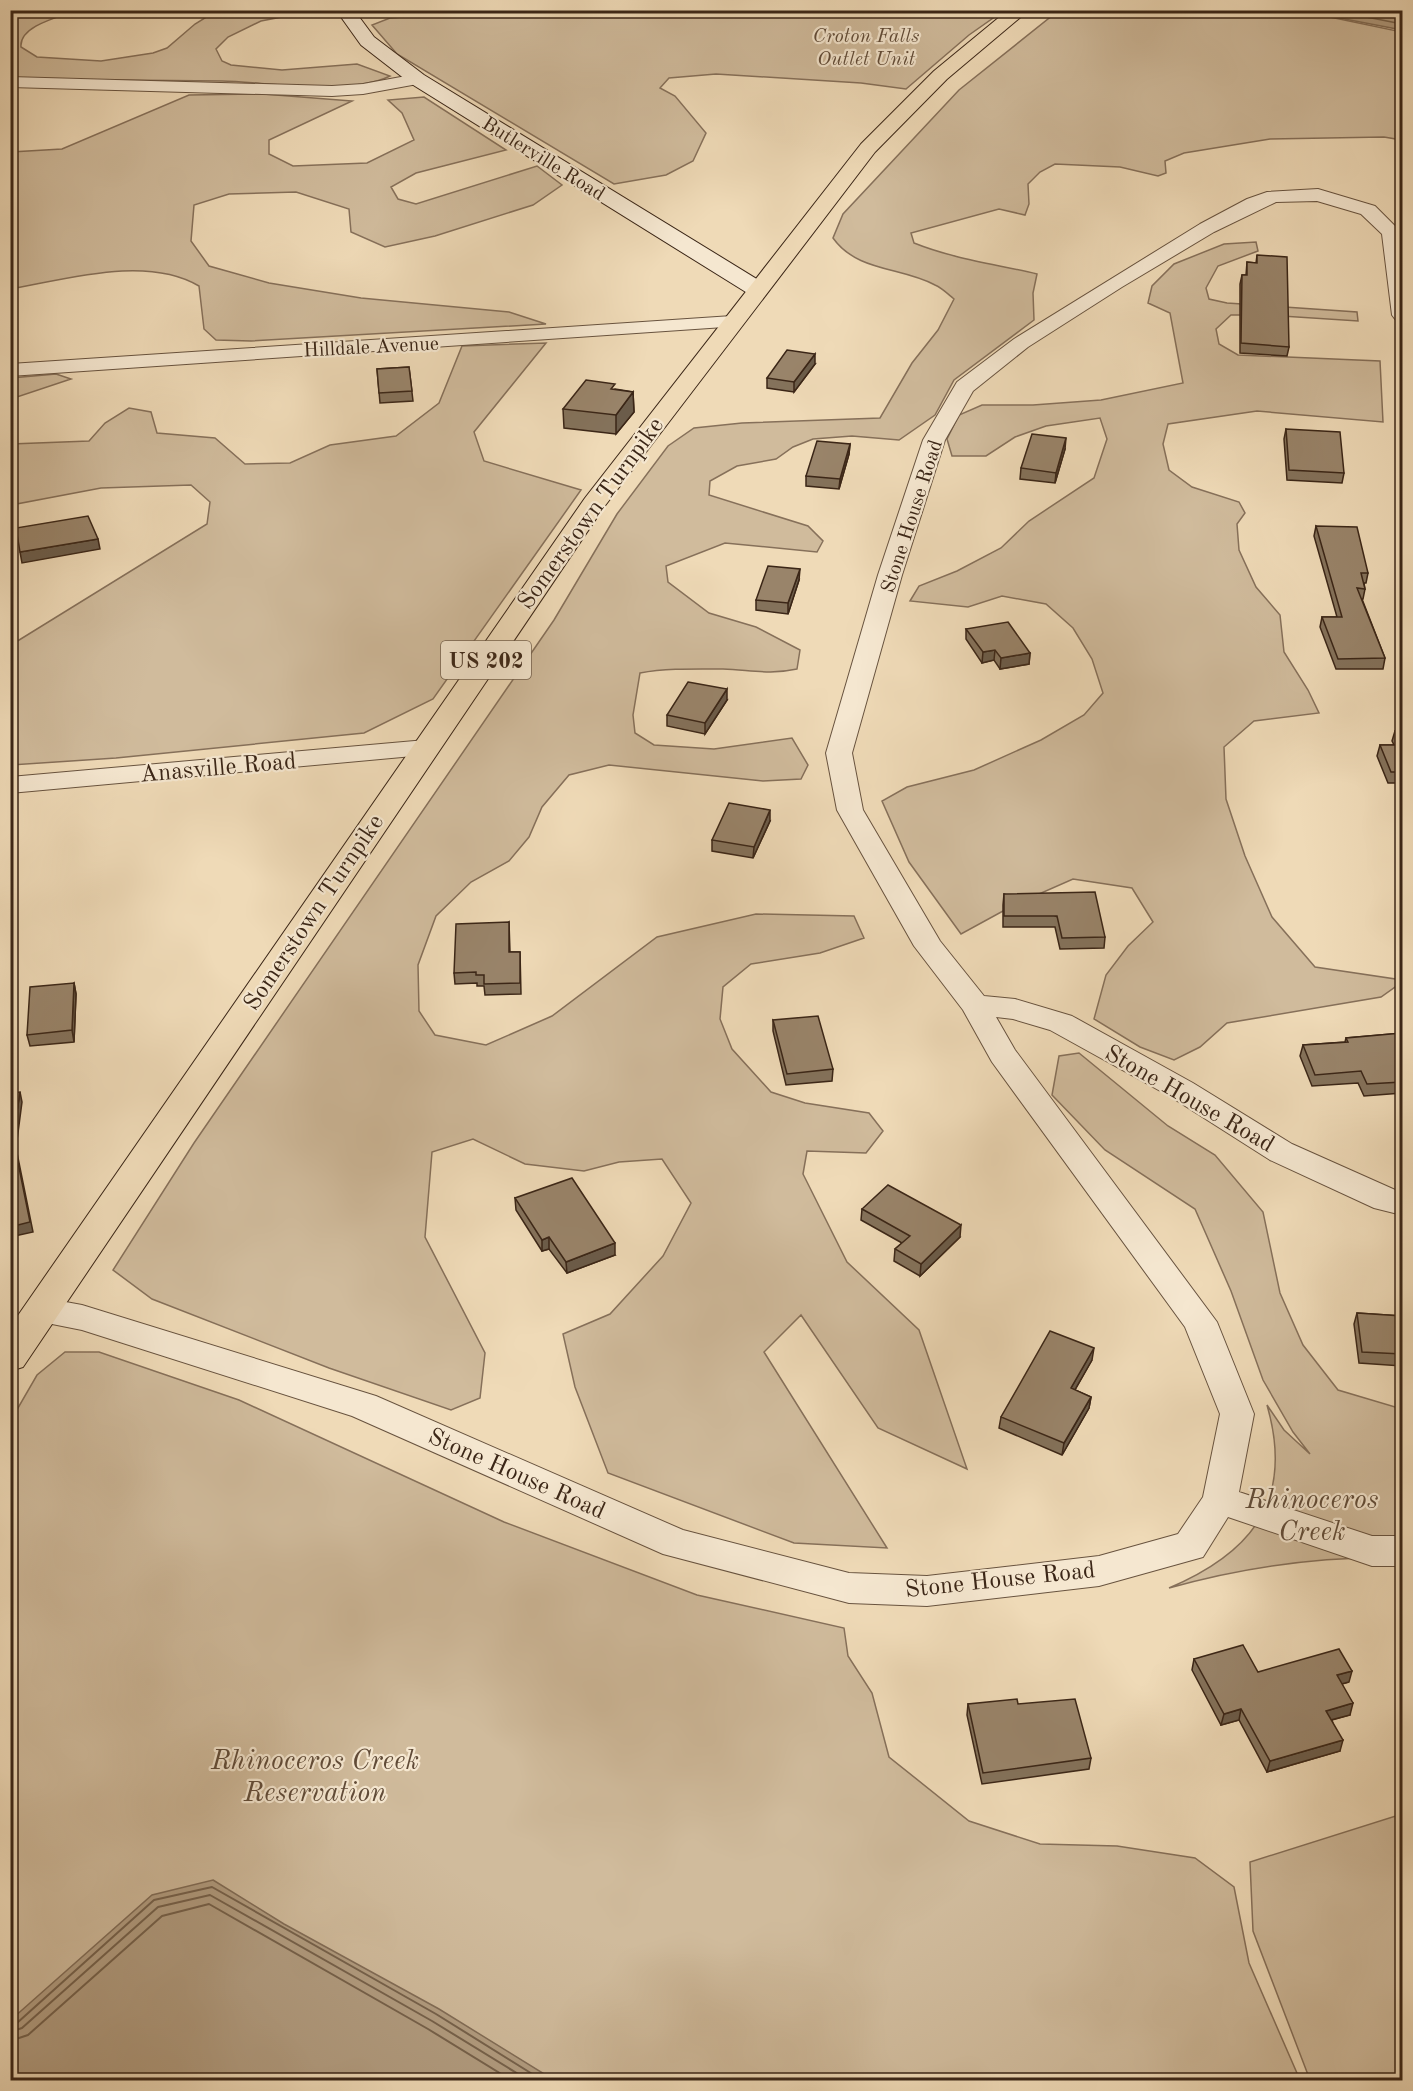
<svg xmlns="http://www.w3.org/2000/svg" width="1413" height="2091" viewBox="0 0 1413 2091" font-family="'Old Standard TT',serif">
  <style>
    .green { fill: #d0bb9c; stroke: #86705a; stroke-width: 1.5 }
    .water { fill: #b29d81; stroke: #826d57; stroke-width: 1.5 }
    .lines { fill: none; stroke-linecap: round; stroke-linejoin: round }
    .shore-far1 { stroke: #76624c; stroke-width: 1.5 }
    .shore { stroke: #76624c; stroke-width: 2 }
    .street-casing { stroke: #68533f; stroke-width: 2 }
    .secondary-casing { stroke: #3b2617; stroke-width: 2 }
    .primary-casing { stroke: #3b2617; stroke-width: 2 }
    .street { fill: #f5e7d0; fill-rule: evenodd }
    .secondary { fill: #f5e7d0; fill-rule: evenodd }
    .primary { fill: #efdab7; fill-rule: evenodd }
    .wall { fill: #84725b; stroke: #3b2617; stroke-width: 1.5 }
    .shaded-wall { fill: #6b5c4a; stroke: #3b2617; stroke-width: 1.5 }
    .building { fill: #99846a; stroke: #3b2617; stroke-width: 1.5 }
    .labels { text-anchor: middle; stroke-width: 4.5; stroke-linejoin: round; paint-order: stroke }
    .far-park-label { font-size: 20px; font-style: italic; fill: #604b38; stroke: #f5e7d0 }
    .far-street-label { font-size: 20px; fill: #3b2617; stroke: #f5e7d0 }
    .shield { fill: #f5e7d0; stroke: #73604e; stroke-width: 1.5 }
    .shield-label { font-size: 22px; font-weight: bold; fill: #3b2617 }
    .street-label { font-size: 24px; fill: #3b2617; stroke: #f5e7d0 }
    .near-park-label { font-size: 28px; font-style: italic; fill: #604b38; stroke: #f5e7d0 }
  </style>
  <rect width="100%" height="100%" fill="#efdab7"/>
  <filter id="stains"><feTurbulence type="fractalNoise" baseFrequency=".00333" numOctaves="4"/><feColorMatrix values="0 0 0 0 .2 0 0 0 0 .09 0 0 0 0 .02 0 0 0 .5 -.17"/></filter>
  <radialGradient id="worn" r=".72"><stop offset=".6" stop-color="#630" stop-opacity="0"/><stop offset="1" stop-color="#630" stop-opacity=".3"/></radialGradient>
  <path class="green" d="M11 10 75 11C59 17 19 26 21 47L37 57 101 61 153 53 167 48 195 24 216 11H313L261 21 228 37 216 49 222 61 231 65 282 70 357 64 390 76C350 96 267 82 222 81 151 80 81 80 11 79Z
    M418 10H1003V11L969 35 906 89 861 83 716 74 669 78 660 88 675 96 706 133 693 161 666 175 614 184 397 54 372 25 390 18 415 16Z
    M1058 11H1301L1402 32V140L1384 137 1270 139 1184 153 1165 161 1166 173 1158 176 1120 167 1055 164 1040 172 1028 184 1029 204 1025 215 999 209 911 233 914 243C954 259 995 264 1037 274L1033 293 1034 320 954 380 935 415 899 440 852 436 813 439 793 447 776 459 737 466 710 481 709 495 808 526 823 541 817 552 725 543 666 566 668 582 709 613 756 627 800 650 797 669C770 675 751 670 723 669 696 669 667 668 640 673L633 715 635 733 654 745 714 749 792 738 808 765 801 779 763 781 609 765 569 775 542 807 529 837 509 861 471 882 436 916 418 965 419 1011 435 1035 486 1045 552 1016 657 937 756 914 854 916 864 938 820 953 751 964 723 987 720 1019 732 1049 771 1092 805 1103 869 1113 883 1131 866 1153 807 1151 803 1174 847 1262 919 1330 967 1469 878 1428 801 1315 764 1352 887 1548 794 1543 608 1473 575 1387 563 1334 610 1314 663 1256 691 1203 662 1159 619 1162 584 1171 525 1164 473 1139 432 1152 425 1237 485 1353 480 1398 451 1410 329 1368 152 1299 113 1270 194 1143 554 620 617 514 668 446 694 428 742 423 880 418 912 363 938 330 954 299C948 294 942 288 935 285 902 267 857 272 833 238L843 214 959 90Z
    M263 94 352 101 269 140V154L293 166 367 163 414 140 402 113 388 100 424 97 506 150 416 173 391 187 398 199 416 204 537 166 562 185 533 205 435 236 385 247 351 232 349 209 296 192 229 194 194 205 191 241 209 266 269 283 361 298 509 312 546 324 251 341 216 340 204 329 199 286C147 255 67 279 11 289V152L62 149 189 95Z
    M1256 242 1258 251 1218 266 1206 288 1209 299 1227 303 1357 312 1358 321 1268 315H1231L1216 329 1219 344 1238 355 1380 361 1383 422 1257 411 1168 424 1163 444 1169 470 1192 487 1239 502 1245 513 1237 524 1239 550 1256 587 1280 615 1284 652 1308 690 1319 713 1254 721 1224 747 1226 799 1245 856 1272 917 1315 967 1402 980V982L1381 997 1227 1023 1200 1047 1174 1060 1140 1047 1094 1019 1106 975 1128 946 1153 922 1132 888 1073 879 1014 905 961 934 909 862 882 801 907 787 974 770 1041 740 1084 715 1103 693 1092 659 1073 628 1046 604 1002 596 968 607 910 601 919 586 957 571 1001 548 1029 521 1094 478 1107 439 1100 418 1046 426 1015 437 986 456H952L947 439 959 415 982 405H1033L1101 400 1183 383 1170 313 1148 303 1152 286 1174 264 1224 244Z
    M546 343 474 432 484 461 581 490 433 699 364 733 116 758 11 765V645L207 524 210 502 191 485 101 488 11 505V444L89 441 105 423 129 408 151 412 157 433 215 438 245 464 290 463 330 445 396 436 439 403 462 346Z
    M56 374 71 379 11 399V378Z
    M1079 1053 1168 1126 1215 1155 1263 1212 1280 1293 1303 1345 1338 1390 1402 1409V1558C1321 1556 1247 1566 1169 1588 1254 1552 1294 1499 1267 1405L1284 1430 1310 1454 1293 1432 1263 1380 1231 1291 1195 1209 1105 1150 1052 1095 1059 1056Z
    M65 1352H99L239 1400 504 1522 697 1595 844 1628 848 1656 872 1693 889 1757 969 1821 1040 1844 1117 1846 1195 1858 1234 1887 1249 1963 1300 2080H11V1420L37 1375Z
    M1402 1814V2080H1310L1253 1931 1250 1862Z"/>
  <path class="water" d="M1303 11H1402V30Z
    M213 1880 284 1924 439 2009 554 2080H11L10 2021 13 2018 152 1895Z"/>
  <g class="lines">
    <path class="shore-far1" d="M1331 10 1402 24"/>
    <path class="shore" d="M10 2024 17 2023 154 1900 212 1887 436 2014 542 2080
      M10 2032 22 2028 158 1907 210 1895 432 2021 528 2080
      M10 2041 28 2035 162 1916 209 1904 428 2029 511 2080"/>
    <defs>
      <path id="street" d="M417 74 426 79 423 83 363 94 332 96 10 87V77L332 86 363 84Z
        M1318 189 1375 206 1401 232 1402 321 1395 319 1392 315 1382 234 1361 214 1317 201 1276 202 1214 232 1122 287 1028 347 973 391 945 440 902 575 852 753 863 810 940 941 984 996 1015 999 1072 1016 1193 1083 1292 1144 1402 1193V1215L1374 1208 1270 1160 1171 1097 1050 1030 1013 1019 996 1017 1015 1050 1217 1322 1254 1414 1239 1492 1372 1536H1402V1566H1372L1228 1517 1203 1557 1099 1586 927 1606 849 1603 663 1554 352 1416 82 1330 32 1320 27 1311 32 1302 44 1298 82 1305 376 1396 683 1530 849 1573 927 1576 1099 1556 1178 1534 1203 1497 1220 1414 1185 1327 992 1062 963 1010 914 946 837 810 826 753 878 575 923 440 957 382 1014 339 1200 224 1247 199 1267 192Z
        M732 316 739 318 742 322 739 326 10 376V364Z
        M426 740 435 742 439 748 435 754 10 793V777Z"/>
      <path id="secondary" d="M336 10H354L374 37 424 75 765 284 768 289 765 294H749L410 83 361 45Z"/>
      <path id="primary" d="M1008 10H1029L947 79 875 152 604 507 23 1367 10 1371V1327L585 498 861 144 934 71Z"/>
    </defs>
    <use href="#street" class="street-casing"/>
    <use href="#secondary" class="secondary-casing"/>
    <use href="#primary" class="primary-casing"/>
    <use href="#street" class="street"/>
    <use href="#secondary" class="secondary"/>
    <use href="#primary" class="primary"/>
  </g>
  <path class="wall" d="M1257 255 1289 347 1287 356 1240 353V284L1242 275H1246L1247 262 1256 263Z
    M815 364 794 392 767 388V378Z
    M409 367 413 401 380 403 377 369Z
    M615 389 633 392 634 412 616 434 564 428 563 409Z
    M1286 429 1344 473 1342 483 1287 480 1284 439Z
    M850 444 849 454 839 489 806 486V476Z
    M1065 449 1055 483 1020 479 1021 468Z
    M1316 526 1368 573 1366 583H1364L1365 589 1363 599H1362L1385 658 1383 669H1336L1320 627 1322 617H1337L1314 536Z
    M799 580 788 614 756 610V600Z
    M966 629 1030 653 1029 664 1000 669 994 660 982 663 966 639Z
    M727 700 705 734 667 726V715Z
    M1402 730V783H1388L1377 756 1380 745H1394L1392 741 1395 731Z
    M770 821 753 858 712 851V840Z
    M1004 894 1105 937 1104 948 1060 949 1055 927H1003V905Z
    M509 922 510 952H520L521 994 485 995 484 986H477V983L455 984 454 973Z
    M74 983 76 994 74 1042 30 1046 27 1035Z
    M773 1020 833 1069 832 1081 786 1085 773 1031Z
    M1402 1031V1093L1364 1096 1358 1083 1312 1086 1300 1056 1303 1045 1345 1042 1346 1038 1402 1033Z
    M515 1198 615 1255 567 1273 549 1249 542 1251 516 1210Z
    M862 1209 960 1237 920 1276 894 1261 895 1249 902 1243 861 1220Z
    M1357 1313 1402 1316V1366L1359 1363 1354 1324Z
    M1092 1360 1075 1390 1091 1397 1089 1408 1062 1455 999 1428 1001 1417Z
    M1194 1659 1258 1672 1349 1682 1342 1684 1350 1715 1332 1720 1340 1751 1267 1772 1239 1720 1221 1725 1192 1670Z
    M968 1704H1018L1091 1758 1089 1769 982 1784 967 1715Z"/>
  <path class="shaded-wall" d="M815 354V364L794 392V382Z
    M633 392 634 412 616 434V415Z
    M1066 438 1065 449 1055 483 1056 473Z
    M850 444 849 454 839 489 840 479Z
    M98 539 100 549 22 563 20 552Z
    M800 569 799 580 788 614V603Z
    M995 650 994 660 982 663 983 652Z
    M1030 653 1029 664 1000 669 1001 658Z
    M727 689V700L705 734V723Z
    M770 810V821L753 858 754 847Z
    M74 983 76 994 74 1042 72 1030Z
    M20 1092 22 1102 16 1148 33 1232 10 1237 13 1138Z
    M961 1225 960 1237 920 1276 921 1264Z
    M549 1237V1249L542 1251V1240Z
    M615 1243V1255L567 1273 566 1262Z
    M1094 1348 1092 1360 1069 1400 1071 1388Z
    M1091 1397 1089 1408 1062 1455 1064 1443Z
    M1352 1671 1349 1682 1334 1686 1337 1675Z
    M1353 1703 1350 1715 1323 1722 1326 1711Z
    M1241 1709 1239 1720 1221 1725 1224 1714Z
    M1343 1740 1340 1751 1267 1772 1270 1761Z"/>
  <path class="building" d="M1257 255 1287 257 1289 347 1241 343 1242 275H1247V262L1257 263Z
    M787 350 815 354 794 382 767 378Z
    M409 367 412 391 379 393 377 369Z
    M586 380 615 384 611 389 633 392 616 415 563 409Z
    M1286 429 1340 432 1344 473 1289 470Z
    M1032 434 1066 438 1056 473 1021 468Z
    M817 441 850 444 840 479 806 476Z
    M88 516 98 539 20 552 16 528Z
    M1316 526 1357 527 1368 573H1361L1365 589 1357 588 1385 658 1338 659 1322 617H1342Z
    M768 566 800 569 788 603 756 600Z
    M1008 622 1030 653 1001 658 995 650 983 652 966 629Z
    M688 682 727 689 705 723 667 715Z
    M1402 730V772H1391L1380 745H1401L1395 731Z
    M729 803 770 810 754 847 712 840Z
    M1095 892 1105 937 1062 938 1057 916H1004V894Z
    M509 922V952H520V983L484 984V975H476V972L454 973 456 924Z
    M74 983 72 1030 27 1035 30 987Z
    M818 1016 833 1069 787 1074 773 1020Z
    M1402 1033V1082L1367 1084 1361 1071 1315 1075 1303 1045 1348 1042 1346 1038Z
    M20 1092 13 1138 30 1222 10 1227V1093Z
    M572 1178 615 1243 566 1262 549 1237 542 1240 515 1198Z
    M888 1185 961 1225 921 1264 895 1249 910 1236 862 1209Z
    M1357 1313 1402 1316V1354L1362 1352Z
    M1050 1331 1094 1348 1071 1388 1091 1397 1064 1443 1001 1417Z
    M1243 1645 1258 1672 1339 1649 1352 1671 1337 1675 1353 1703 1326 1711 1343 1740 1270 1761 1241 1709 1224 1714 1194 1659Z
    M1017 1699 1018 1704 1075 1699 1091 1758 983 1773 968 1704Z"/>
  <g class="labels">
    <g class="far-park-label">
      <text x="866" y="42">Croton Falls<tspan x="866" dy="23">Outlet Unit</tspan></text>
    </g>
    <g class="far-street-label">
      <text transform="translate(544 158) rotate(32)" y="7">Butlerville Road</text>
      <text transform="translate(371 346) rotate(-3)" y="7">Hilldale Avenue</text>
      <text transform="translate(911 516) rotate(-72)" y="7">Stone House Road</text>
    </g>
    <rect class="shield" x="441" y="641" width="90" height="38" rx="4.5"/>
    <g class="shield-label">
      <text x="486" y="668">US 202</text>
    </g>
    <g class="street-label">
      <text transform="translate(590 513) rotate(-54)" y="8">Somerstown Turnpike</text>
      <text transform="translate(218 767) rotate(-5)" y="8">Anasville Road</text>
      <text transform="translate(313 912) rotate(-56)" y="8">Somerstown Turnpike</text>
      <text transform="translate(1190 1098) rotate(30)" y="8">Stone House Road</text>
      <text transform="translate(517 1473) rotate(24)" y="8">Stone House Road</text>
      <text transform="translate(1000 1579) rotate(-6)" y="8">Stone House Road</text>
    </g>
    <g class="near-park-label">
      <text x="1312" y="1508">Rhinoceros<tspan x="1312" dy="32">Creek</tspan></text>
      <text x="315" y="1769">Rhinoceros Creek<tspan x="315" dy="32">Reservation</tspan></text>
    </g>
  </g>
  <rect width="1413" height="2091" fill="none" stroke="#efdab7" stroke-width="36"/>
  <rect x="12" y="12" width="1389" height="2067" fill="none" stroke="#3b2617" stroke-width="3"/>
  <rect x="18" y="18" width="1377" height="2055" fill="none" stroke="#3b2617" stroke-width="1.5"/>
  <rect width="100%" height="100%" filter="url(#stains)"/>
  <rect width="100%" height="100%" fill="url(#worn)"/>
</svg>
